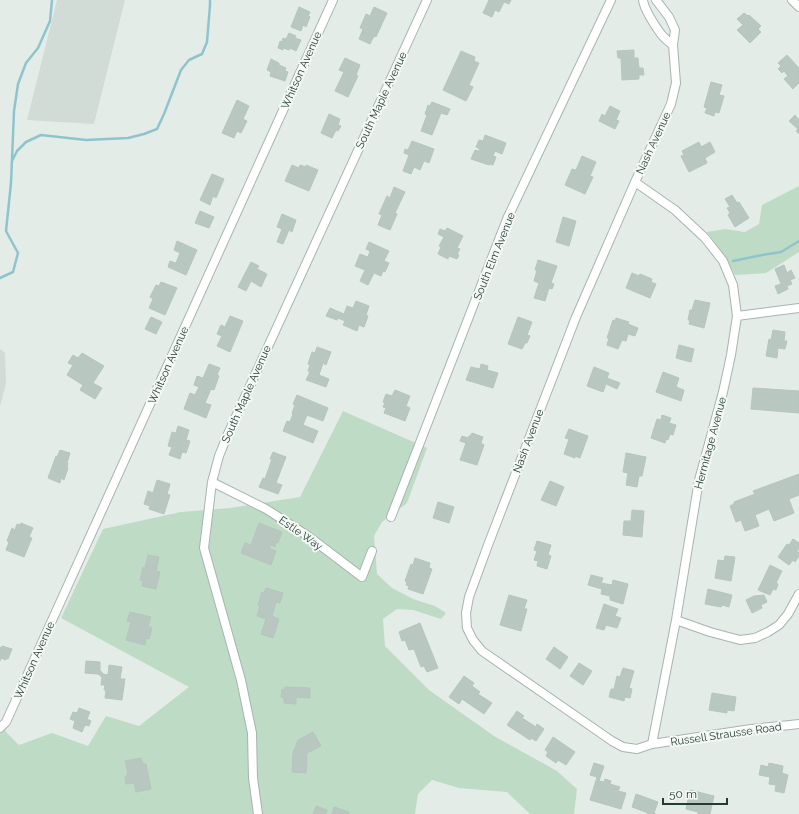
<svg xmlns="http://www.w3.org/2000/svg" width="799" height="814" viewBox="0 0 799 814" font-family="Raleway,sans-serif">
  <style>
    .built { fill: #d2dcd7 }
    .green { fill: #bedbc6 }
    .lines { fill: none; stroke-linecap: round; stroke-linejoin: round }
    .stream { stroke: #90c4cd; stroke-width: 2.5 }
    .building { fill: #b9c7c1; stroke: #b6c5bf }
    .minor-casing { stroke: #a7b4af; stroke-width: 10 }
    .minor { stroke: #fff; stroke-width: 8 }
    .labels { text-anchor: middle; stroke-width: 4; stroke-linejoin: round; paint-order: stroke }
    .street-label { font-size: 11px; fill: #243c36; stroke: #f4f9f6 }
  </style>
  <rect width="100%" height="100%" fill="#e4ece8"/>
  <path class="built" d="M57 0H125L94 124 27 120Z
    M0 349 5 353 6 384 0 406Z"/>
  <path class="green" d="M799 186V252L766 273 735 275 727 259 707 232 725 229 745 232 759 224 762 205Z
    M343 411 427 448 407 503 382 522 374 536 377 574 392 588 413 599 435 606 446 613 441 619 413 610 397 609 383 619 385 646 429 690 494 736 557 771 577 789 574 814H530L507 792 459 788 432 780 418 794 415 814H0V723L7 733 19 745 52 733 88 746 106 716 139 726 189 687 61 618 103 529 181 512 230 508 300 497Z"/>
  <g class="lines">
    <path class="stream" d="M12 161 17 151 26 142 41 135 86 140 128 138 144 134 157 129 164 114 181 70 189 60 202 54 207 42 210 5V0
      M733 261 762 255 781 252 799 241
      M0 278 13 272 18 253 6 231 11 183 14 111 18 84 26 63 38 48 50 21 52 0"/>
  </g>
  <path class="building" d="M489 0H511L509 4 504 2 499 12 495 10 492 17 483 13Z
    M299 7 310 12 308 16 310 17 306 27 303 25 301 31 291 27Z
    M374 7 387 13 376 37 374 36 370 44 359 39 363 29 360 28 366 14 370 16Z
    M744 13 748 16 749 15 761 26 758 29 761 32 750 43 737 30 743 25 737 19Z
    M289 33 296 36 295 38 301 40 296 51 290 48 289 50 283 48V50L278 48 280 41 282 42 283 38 286 39Z
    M634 50V58H638L639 68H643L644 75H639V79L622 80 621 58H618L617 51Z
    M461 51 475 57 474 61 479 63 469 85 473 87 466 101 443 90Z
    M787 55 799 68V83L793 89 784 79 788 76 784 71 782 73 778 69 781 66 778 63Z
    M345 58 360 65 356 75 358 76 348 97 335 91 344 72 339 70Z
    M271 59 279 63V65L286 68 285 71 288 72 285 81 270 76 271 72 267 70Z
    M711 82 722 85 719 95 724 96 719 113 715 112 714 116 705 113 707 108 704 107Z
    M237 100 249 106 243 119 247 121 241 133 237 131 234 138 222 133Z
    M432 102 450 109 447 115 441 113 432 135 421 131 427 115 425 114 428 105 430 106Z
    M610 106 620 111 616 120 619 121 615 129 599 121 602 114 605 116Z
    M329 114 340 119 338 125 341 126 338 131 336 130 332 138 321 133Z
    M795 115 799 120V134L796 131 798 129 789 121Z
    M485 135 506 143 502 154 495 151 493 156 496 157 493 165 489 164V165L471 159 475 150 479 151 480 149 476 147 479 140 483 141Z
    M412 141 434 149 429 163 424 161 420 170 414 167 411 174 403 171 409 155 404 153 405 149 408 150Z
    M699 142 701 147 710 142 715 152 705 158 707 163 689 172 681 156 684 155 682 151Z
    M582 156 596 162 590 176 593 177 585 194 565 185 572 169 576 170Z
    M292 165 299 168 300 165 306 167V165L318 170 309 191 285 181Z
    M212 174 224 179 216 198 213 196 210 205 200 200Z
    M394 187 405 192 395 213 397 214 390 230 378 225 382 215 379 214 387 196 390 198Z
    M732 195 737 203 739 202 749 218 735 227 728 215 730 213 727 208 730 207 725 199Z
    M200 211 214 217 209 228 195 223Z
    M282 214 296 220 292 232 289 230 283 244 277 242 282 229 277 227Z
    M563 217 576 221 569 246 556 242Z
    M447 228 463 236 457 248 460 249 457 254 459 255 457 259 449 256 448 259 438 254 441 247 439 246 444 237 438 234 440 229 445 231Z
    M177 241 197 250 186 275 168 267 170 261 176 263 180 253 174 250Z
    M369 242 389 251 384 261 389 263 385 272 383 271 381 276 374 273 368 285 360 281 365 270 355 266 360 254 368 257 370 251 366 249Z
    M538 260 557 266 551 283 554 284 552 289 549 288 545 301 534 298 539 283 534 281 537 270H535Z
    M251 262 259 266 257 269 267 274 261 287 251 281 246 291 238 287Z
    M784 265 787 273 791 270 795 278 790 280 792 284 787 286 788 289 778 294 775 286 781 284 775 269Z
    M632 273 639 276 640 274 652 279 651 282 656 284 650 298 626 288Z
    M161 282 177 288 165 315 149 308 153 299 150 297 156 285 159 286Z
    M695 300 710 303 704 328 689 324 690 320H688L690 310H692Z
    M356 301 369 306 366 315 368 316 364 327 359 325 357 331 343 325 345 321 338 318 337 320 326 316 330 308 344 314 347 306 353 308Z
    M230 316 243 321 230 352 217 346 222 336 217 334 221 325 225 327Z
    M151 317 162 322 156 334 145 329Z
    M518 317 532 322 527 335 530 336 527 343H525L522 349 508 344Z
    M616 318 629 322 628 324 638 328 635 336 628 334 626 341 622 340 618 349 607 345 609 338H607L613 320 615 321Z
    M773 330 785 332 784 341H787L785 349 778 348 777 358 766 356 769 339 771 340Z
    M679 345 694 349 691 362 676 358Z
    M317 347 331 352 326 365 323 363 319 375 329 379 326 387 306 380 310 372 308 371 310 365 308 364 312 352 315 353Z
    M82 353 104 366 93 383 102 388 95 399 80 390 83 385 67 375 73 365 68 363 73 355 78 358Z
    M209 364 220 368 217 375 219 376 214 390 211 389 205 403 211 405 206 418 184 409 190 393 195 395 199 387 194 385 197 376 203 378Z
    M481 364 488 366 487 370 498 373 493 388 466 380 471 367 480 369Z
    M594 367 609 373 607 378 620 383 617 389 606 384 603 392 587 386Z
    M663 372 679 378 676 387 684 390 681 401 656 392Z
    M753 388 799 391V413L751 409Z
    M395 390 410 396 406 406 410 408 405 421 384 413 386 408 383 407 385 403 383 402 386 394 392 396Z
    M297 395 328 408 323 421 307 415 303 425 318 431 313 443 283 431 287 421 290 422 293 414 292 413 295 405 293 404Z
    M662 415 671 418 669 423 676 425 673 435 670 434 668 440 666 439 665 443 651 438 657 419 661 420Z
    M178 426 189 430 186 440 190 441 186 453 182 452 180 459 169 455 172 447 168 446 172 432 176 433Z
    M569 429 588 436 580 458 575 456V458L564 454 569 439 565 438Z
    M472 433 483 437 481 443 484 445 477 465 460 460 466 443 460 441 462 436 468 438 469 436H470Z
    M60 450 70 453 67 463H68L67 468H68L64 480 61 478 60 483 48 478 56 456 57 457Z
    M273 452 286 457 276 483 282 485 278 494 259 487 263 478 265 479 272 459H270Z
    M626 453 646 457 642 476H639L637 487 626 485 628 473 623 472Z
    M799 474V495L789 499 794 513 774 521 769 509 755 515 759 526 745 531 741 520 736 522 730 506 734 504V502L755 494 753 491Z
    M157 480 170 484 167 494 170 495 164 514 149 509 150 506 144 504 148 491 153 493Z
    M550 481 564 487 556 506 541 500Z
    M438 502 454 507 449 523 433 518Z
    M632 510 644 511 642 537 623 535 624 521H631Z
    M21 523 33 528 29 537 32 538 24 557 6 550 9 542 7 541 12 528 15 530 17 524 20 525Z
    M259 523 282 532 278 543 276 542 275 547 271 545 269 548 276 551 271 565 241 553 245 543 251 545Z
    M793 539 799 543V548L797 552 799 553V556L795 562 793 560 789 565 778 557 787 544 789 545Z
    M537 541 551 545 548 555 551 556 547 569 537 566 538 561 534 560 537 551 534 550Z
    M148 555 159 557 156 571 160 572 156 589 142 586 143 581 140 580 143 567 145 568Z
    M725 556 735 557 731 581 715 578 718 560 724 561Z
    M415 558 430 563 429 568 432 569 423 594 408 589 409 586 406 585 407 582 405 581 411 564 413 565Z
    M770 565 782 571 776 583 778 584 776 590 773 589 770 595 758 590Z
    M591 575 603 578 601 583 612 585 613 580 628 584 623 604 610 600V596L601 594 602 589 588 585Z
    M266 588 283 593 280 603 276 602 272 616 279 619 273 638 261 634 266 619 257 616 260 606 258 605 262 592 264 593Z
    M708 589 732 595 729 607 722 605 721 607 705 604Z
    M509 595 527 600 524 609H527L521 631 500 625Z
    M764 595 767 602 761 605 762 608 752 613 746 600 754 596Z
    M604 604 618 609 615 616 621 618 617 628 606 625 604 630 596 628Z
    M130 612 151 617 148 626 152 628 149 639 146 638 145 645 126 640 131 622 127 621Z
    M420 623 438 668 427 672 424 666 421 667 414 649 409 650 405 640 402 641 399 632Z
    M2 646 12 649 8 659 6 658V660L1 658 0 661V647L1 648Z
    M554 647 568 657 560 669 546 659Z
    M86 661 100 662V670L103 674 108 675 109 665 122 667 120 679H125L122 700 105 698 106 690H104L105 685H101L102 677 98 674 85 673Z
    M579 663 592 671 583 685 570 676Z
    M623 668 634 671 629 688 632 689 630 698 625 697 624 701 609 697 611 689H614L617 676 620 677Z
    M464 676 474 683 472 686 480 692 478 694 492 703 484 714 462 699 459 704 449 697Z
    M285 687 310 688V698L296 697V704L284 703V698L281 697 282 689 285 690Z
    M712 693 736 697 734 711 727 710V713L709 710Z
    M79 708 90 712 87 719 91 721 89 726 85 725 82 732 73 728 75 721 70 719 73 712 77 713Z
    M517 711 524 716 522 718 536 727 537 724 544 729 536 741 531 738 530 740 507 725Z
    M313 732 321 746 307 753 306 773 292 772 293 753 298 740Z
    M553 737 575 752 566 765 558 760 556 763 546 756 548 752 545 750Z
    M141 758 143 764H146L151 789 136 792 134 783 126 784 125 777 128 774 125 761Z
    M594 763 604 766 599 781 604 782 605 779 611 781 610 784 620 787 618 791 626 793 621 809 590 800 597 777 590 775Z
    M769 763 783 766 782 773 788 775 784 793 775 791 776 785 769 784 770 777 759 775 761 765 768 767Z
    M690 790 714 796 710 814H698V812L686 809Z
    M636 794 658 802 654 813 656 814H648V813L632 807Z
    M316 806 327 810 326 814H313Z
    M334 807 349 812V814H332Z"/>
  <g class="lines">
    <defs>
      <path id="minor" d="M643 0C644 9 655 26 661 34 664 38 669 42 673 45
        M656 0 669 17 675 30 673 45 676 83 671 104 635 182 576 317 488 545 469 597 466 613 467 628 473 640 482 651 612 741 623 747 637 749 652 744 751 729 790 725 799 724
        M792 0 799 7
        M635 182 675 210 705 238 723 261 733 285 737 316 731 355 723 392 699 480 676 620 652 744
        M737 316 799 308
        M212 482 266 509 308 536 362 577 372 551
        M391 517 507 219 611 0
        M676 620 710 632 740 640 755 638 768 632 779 625 788 614 799 594
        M0 728 6 722 333 0
        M258 814 253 778 252 733 241 680 204 548 212 482 219 456 227 436 427 0"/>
    </defs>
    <use href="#minor" class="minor-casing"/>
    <use href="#minor" class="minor"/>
  </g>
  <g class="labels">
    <g class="street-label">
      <text transform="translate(301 70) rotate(-66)" y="4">Whitson Avenue</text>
      <text transform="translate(381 100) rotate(-65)" y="4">South Maple Avenue</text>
      <text transform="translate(653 143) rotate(-65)" y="4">Nash Avenue</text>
      <text transform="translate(494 256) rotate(-68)" y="4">South Elm Avenue</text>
      <text transform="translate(168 365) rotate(-66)" y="4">Whitson Avenue</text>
      <text transform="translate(246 394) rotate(-66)" y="4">South Maple Avenue</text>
      <text transform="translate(528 441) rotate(-69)" y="4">Nash Avenue</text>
      <text transform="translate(710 443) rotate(-75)" y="4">Hermitage Avenue</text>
      <text transform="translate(301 533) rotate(35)" y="4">Estle Way</text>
      <text transform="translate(34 660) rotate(-66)" y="4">Whitson Avenue</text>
      <text transform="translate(726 734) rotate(-8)" y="4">Russell Strausse Road</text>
    </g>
  </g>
  <path d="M663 798v6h64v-6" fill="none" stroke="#243c36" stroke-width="2"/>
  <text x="669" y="798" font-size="12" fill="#243c36" stroke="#f4f9f6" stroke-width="3" paint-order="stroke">50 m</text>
</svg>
